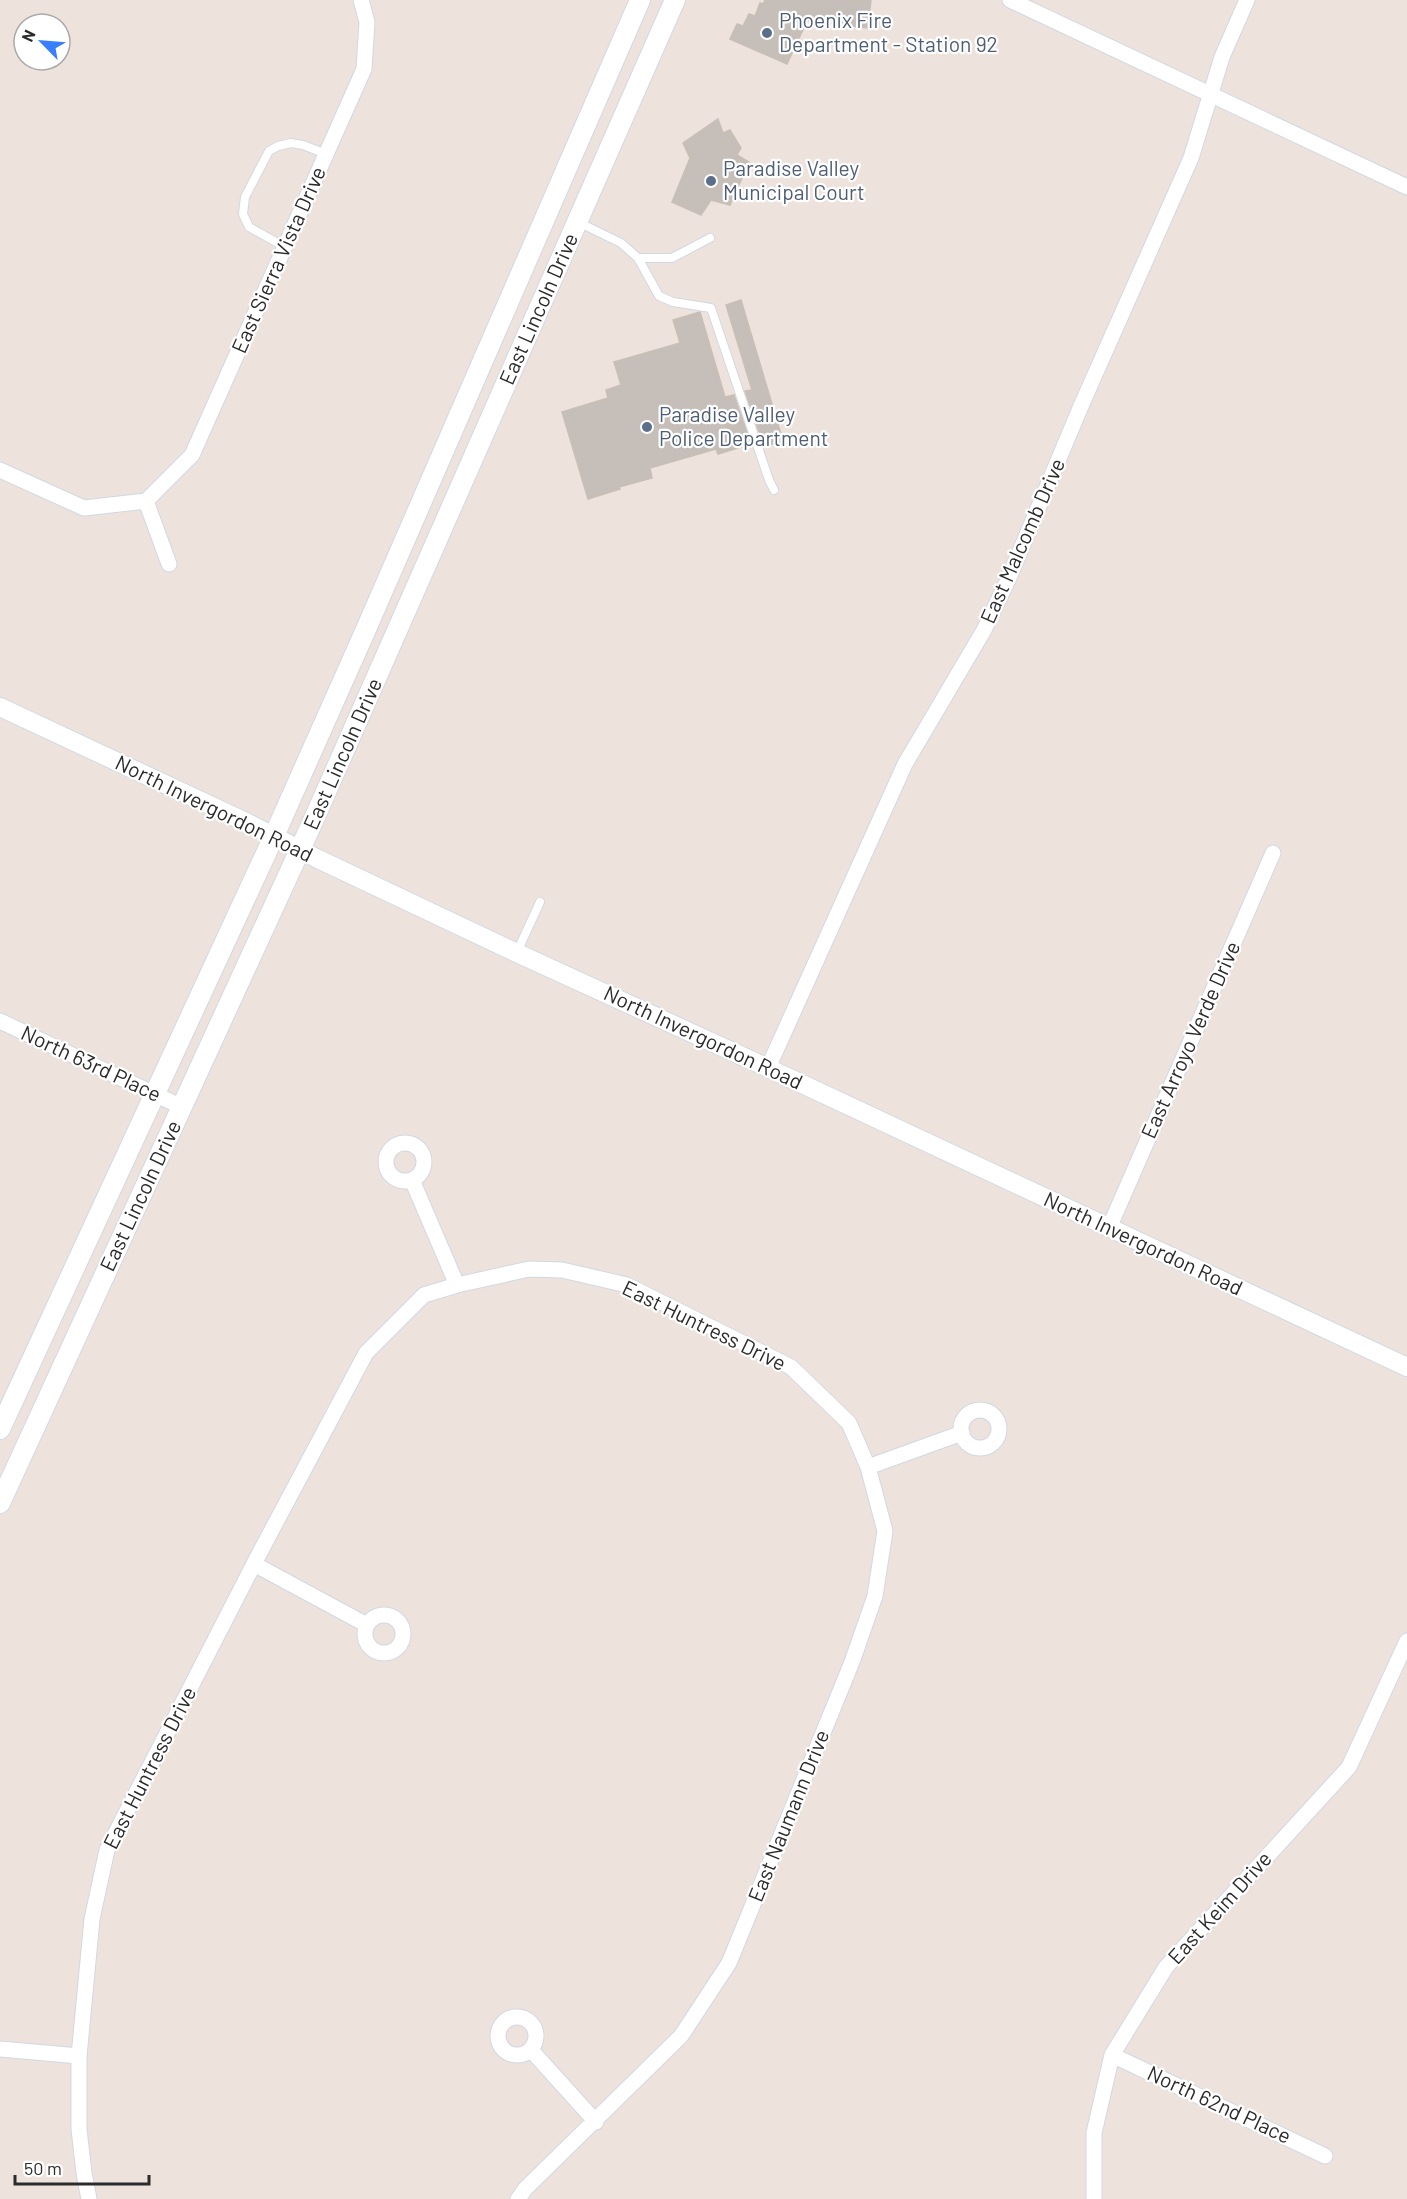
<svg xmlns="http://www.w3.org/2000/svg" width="1407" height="2199" viewBox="0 0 1407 2199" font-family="Barlow,sans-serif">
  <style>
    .building { fill: #c6beb8; stroke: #c9bfb5; stroke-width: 1.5 }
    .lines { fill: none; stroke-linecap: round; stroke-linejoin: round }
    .service-casing { stroke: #d1d8e4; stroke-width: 10 }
    .minor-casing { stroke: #d1d8e4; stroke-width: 17 }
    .tertiary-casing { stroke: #d1d8e4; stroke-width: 20 }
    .secondary-casing { stroke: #d1d8e4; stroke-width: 22 }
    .service { stroke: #fff; stroke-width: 8 }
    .minor { stroke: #fff; stroke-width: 15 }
    .tertiary { stroke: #fff; stroke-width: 18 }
    .secondary { stroke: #fff; stroke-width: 20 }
    .service-dot { fill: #5c6f8a; stroke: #fff; stroke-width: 2 }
    .labels { text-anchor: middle; stroke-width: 4.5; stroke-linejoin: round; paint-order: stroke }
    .service-label { font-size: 21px; fill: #4e5e75; stroke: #fff; text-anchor: start }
    .street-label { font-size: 21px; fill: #2b2b2b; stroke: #fff }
  </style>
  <rect width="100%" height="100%" fill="#ede3dc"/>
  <path class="building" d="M765 0H871L868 28 807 21 787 64 730 39 737 24 743 26 749 14 755 16 760 3 763 4Z
    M718 119 723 133 730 130 741 148 737 155 749 162 730 205 711 200 701 215 672 202 690 158 683 143Z
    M741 300 783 441 768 445 767 439 762 441 745 391 752 390 726 305Z
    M700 312 725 397 734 395 751 444 718 454 716 449 650 468 652 478 619 487 620 489 588 499 562 412 608 398 606 390 621 385 614 362 680 343 673 320Z"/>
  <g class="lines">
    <defs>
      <path id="service" d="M578 222 621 243 638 258 659 296 673 302 711 308 769 480 774 490
        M285 247 249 227 243 214 245 197 269 151 278 146 291 143 303 145 326 154
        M638 258H672L710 238
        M517 952 540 902"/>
      <path id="minor" d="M1010 0 1407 187
        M0 470 84 508 146 501
        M146 501 192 455 364 69 367 22 361 0
        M146 501 169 564
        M0 1021 182 1107
        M768 1068 905 764 984 630 1008 580 1081 406 1191 158 1222 57 1247 0
        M386 1162a19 19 0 1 1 38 0a19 19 0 1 1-38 0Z
        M412 1180 457 1285
        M1109 1228 1273 853
        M961 1429a19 19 0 1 1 38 0a19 19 0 1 1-38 0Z
        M868 1467 962 1433
        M254 1564 367 1625
        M365 1634a19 19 0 1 1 38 0a19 19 0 1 1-38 0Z
        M498 2036a19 19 0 1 1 38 0a19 19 0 1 1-38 0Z
        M0 2049 79 2056
        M531 2050 596 2122
        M1112 2055 1325 2156
        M89 2199 84 2173 79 2129V2056L92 1919 107 1850 258 1556 366 1353 424 1295 457 1285 529 1269 562 1270 627 1285 791 1367 849 1423 868 1467 885 1531 875 1596 852 1662 729 1963 681 2036 525 2189 518 2199
        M1094 2199V2133L1112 2055 1166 1967 1349 1767 1407 1641"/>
      <path id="tertiary" d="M0 707 248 823 316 858 517 953 768 1068 1407 1367"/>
      <path id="secondary" d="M0 1429 274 836 367 627 640 0
        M0 1503 314 819 675 0"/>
    </defs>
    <use href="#service" class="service-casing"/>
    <use href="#minor" class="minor-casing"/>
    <use href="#tertiary" class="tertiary-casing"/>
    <use href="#secondary" class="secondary-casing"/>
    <use href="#service" class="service"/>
    <use href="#minor" class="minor"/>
    <use href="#tertiary" class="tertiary"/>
    <use href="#secondary" class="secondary"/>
  </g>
  <g class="service-dot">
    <circle cx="767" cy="33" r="6"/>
    <circle cx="711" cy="181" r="6"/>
    <circle cx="647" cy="427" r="6"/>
  </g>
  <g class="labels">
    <g class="service-label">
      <text x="779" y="28">Phoenix Fire<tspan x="779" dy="24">Department - Station 92</tspan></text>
      <text x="723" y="176">Paradise Valley<tspan x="723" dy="24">Municipal Court</tspan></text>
      <text x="659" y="422">Paradise Valley<tspan x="659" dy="24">Police Department</tspan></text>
    </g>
    <g class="street-label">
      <text transform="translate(279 260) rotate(-66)" y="7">East Sierra Vista Drive</text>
      <text transform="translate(539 309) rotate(-66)" y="7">East Lincoln Drive</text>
      <text transform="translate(1023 541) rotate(-66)" y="7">East Malcomb Drive</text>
      <text transform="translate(343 754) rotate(-66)" y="7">East Lincoln Drive</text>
      <text transform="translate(214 809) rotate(26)" y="7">North Invergordon Road</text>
      <text transform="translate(703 1038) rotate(25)" y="7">North Invergordon Road</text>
      <text transform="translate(1191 1040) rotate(-66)" y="7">East Arroyo Verde Drive</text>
      <text transform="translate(91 1064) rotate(25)" y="7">North 63rd Place</text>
      <text transform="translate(141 1196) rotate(-65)" y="7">East Lincoln Drive</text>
      <text transform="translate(1143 1244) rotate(25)" y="7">North Invergordon Road</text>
      <text transform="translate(704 1326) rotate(26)" y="7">East Huntress Drive</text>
      <text transform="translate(150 1768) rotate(-63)" y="7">East Huntress Drive</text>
      <text transform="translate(789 1816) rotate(-68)" y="7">East Naumann Drive</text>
      <text transform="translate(1220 1908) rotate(-48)" y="7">East Keim Drive</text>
      <text transform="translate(1219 2105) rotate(25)" y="7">North 62nd Place</text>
    </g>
  </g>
  <g transform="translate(42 42) rotate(295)"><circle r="28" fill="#ffffff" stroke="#aaaaaa" stroke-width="1.5"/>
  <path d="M0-4.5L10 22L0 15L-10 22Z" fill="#377fff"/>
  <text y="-9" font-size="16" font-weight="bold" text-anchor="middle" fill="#2b2b2b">N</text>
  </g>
  <path d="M15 2175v9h134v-9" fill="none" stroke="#2b2b2b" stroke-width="3"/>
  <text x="24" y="2175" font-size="18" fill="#2b2b2b" stroke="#ffffff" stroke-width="4.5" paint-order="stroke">50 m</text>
</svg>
